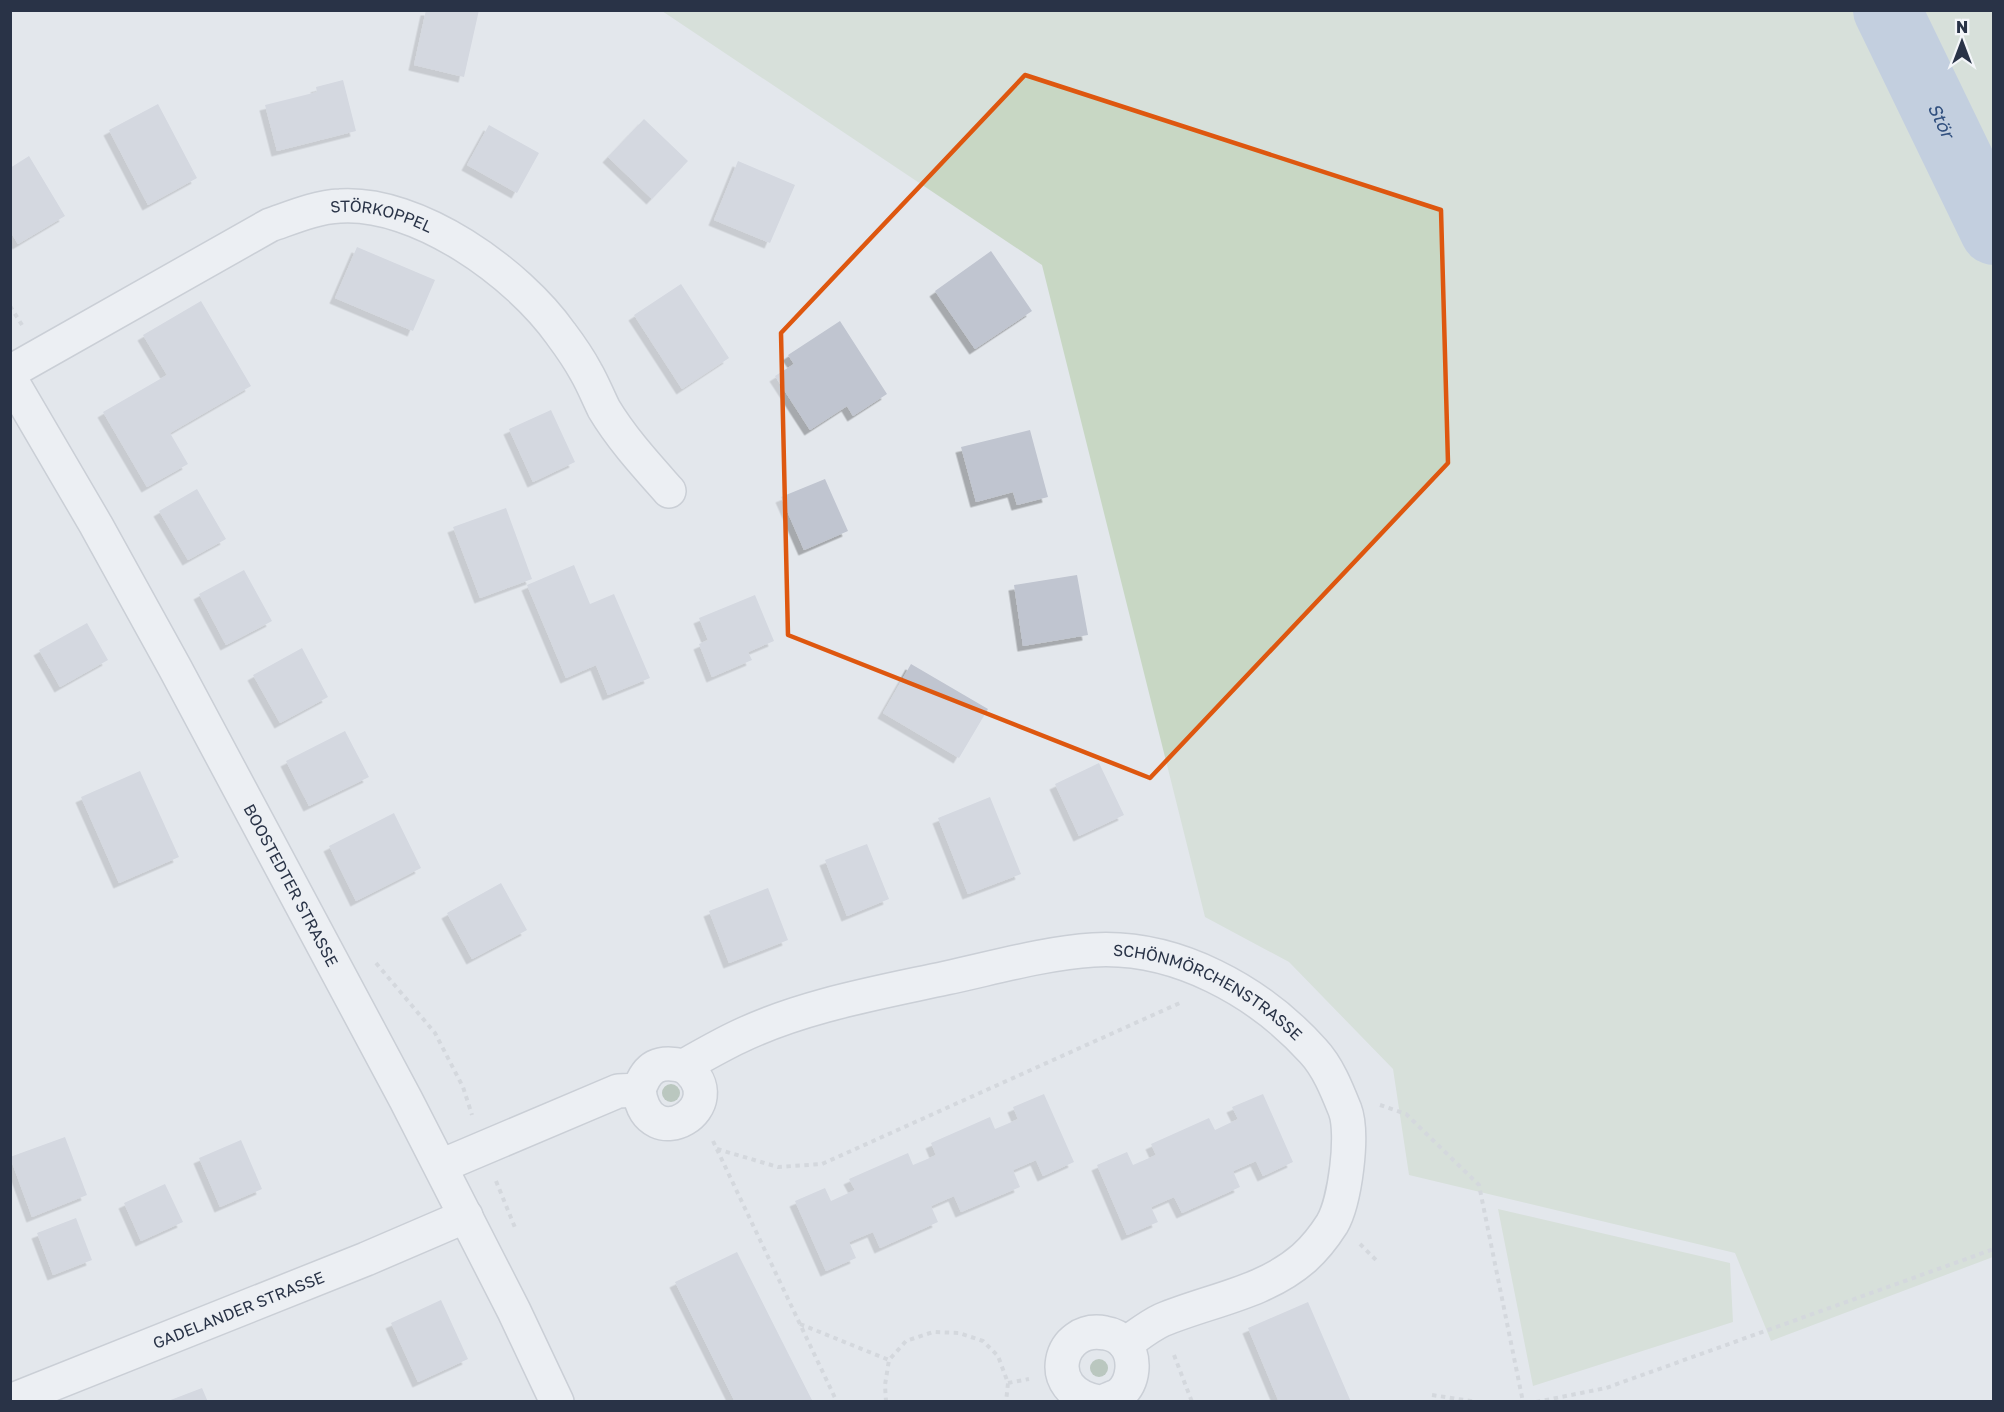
<svg xmlns="http://www.w3.org/2000/svg" width="2004" height="1412" viewBox="0 0 2004 1412" font-family="'Golos Text',sans-serif">
  <style>
    .green { fill: #c8d7c4 }
    .lines { fill: none; stroke-linecap: round; stroke-linejoin: round }
    .river { stroke: #9cb2cf; stroke-width: 68 }
    .building { fill: #c0c5d0; filter: url(#shadow) }
    .minor-casing { stroke: #abb1ba; stroke-width: 36 }
    .path { stroke: #c1c5cb; stroke-width: 4; stroke-dasharray: 4.5 4.5; stroke-linecap: butt }
    .minor { stroke: #f7f8fa; stroke-width: 33 }
    .tree { fill: #879f87 }
    .marked { fill: none; stroke: #de570f; stroke-width: 4.5; stroke-linejoin: round }
    .labels { text-anchor: middle; stroke-width: 4.5; stroke-linejoin: round; paint-order: stroke }
    .street-label { font-size: 16px; fill: #293347; stroke: #f4f6f9 }
    .water-label { font-size: 18px; font-style: italic; fill: #304f7e; stroke: #f4f6f9 }
  </style>
  <defs>
    <filter id="shadow"><feDropShadow dx="-5.5" dy="5.5" stdDeviation="0" flood-color="#0004"/></filter>
  </defs>
  <rect width="100%" height="100%" fill="#e3e7ec"/>
  <path class="green" d="M662 11H1993V1257L1771 1341 1735 1253 1409 1175 1393 1069 1289 962 1205 917 1042 265Z
    M1498 1209 1730 1263 1733 1322 1533 1386Z"/>
  <g class="lines">
    <path class="river" id="s1" d="M1887 10 1994 231"/>
  </g>
  <path class="building" d="M426 10H479L464 77 414 65Z
    M343 80 356 131 277 151 265 105 317 92 316 87Z
    M158 104 197 178 148 205 109 130Z
    M644 119 688 161 652 199 608 157Z
    M489 125 539 153 517 193 467 165Z
    M29 156 65 216 18 244 10 231V168Z
    M738 161 795 185 770 243 714 220Z
    M357 247 435 280 413 331 335 298Z
    M991 251 1032 311 975 349 935 291Z
    M681 284 729 358 682 389 634 315Z
    M201 301 251 386 170 433 188 464 147 487 103 412 167 375 143 335Z
    M840 321 887 394 853 416 847 406 810 430 775 376 794 364 788 355Z
    M551 410 575 462 533 482 509 429Z
    M1030 430 1048 497 1017 505 1013 492 976 502 961 447Z
    M825 479 848 531 804 550 781 497Z
    M197 489 226 539 188 560 159 511Z
    M506 508 532 579 480 598 453 527Z
    M574 565 590 604 614 594 650 678 608 695 596 665 566 678 527 585Z
    M244 570 272 621 226 645 199 594Z
    M1077 575 1088 635 1023 646 1014 585Z
    M755 595 774 641 748 652 752 660 712 677 699 644 708 640 699 618Z
    M87 623 108 660 60 687 39 650Z
    M302 648 328 697 280 723 253 675Z
    M911 664 988 709 959 758 883 713Z
    M345 731 369 777 309 806 286 761Z
    M1099 763 1124 815 1079 836 1055 784Z
    M140 771 179 857 119 883 81 797Z
    M990 797 1021 874 968 894 938 818Z
    M394 813 421 868 356 901 329 846Z
    M867 844 889 899 847 916 825 860Z
    M501 883 527 930 472 959 447 913Z
    M768 888 788 940 729 963 709 911Z
    M1044 1094 1074 1162 1043 1176 1036 1160 1013 1170 1020 1187 961 1212 954 1196 931 1206 938 1222 880 1248 873 1232 849 1242 856 1258 826 1271 795 1201 825 1188 831 1201 855 1190 849 1179 908 1153 913 1165 925 1160 936 1155 931 1143 990 1117 995 1129 1007 1124 1018 1119 1013 1107Z
    M1263 1094 1293 1162 1263 1176 1256 1161 1233 1171 1240 1187 1182 1213 1174 1197 1151 1207 1158 1222 1127 1235 1097 1165 1127 1152 1133 1165 1156 1155 1151 1144 1209 1118 1215 1130 1238 1119 1232 1107Z
    M65 1137 87 1195 32 1217 10 1157Z
    M241 1140 262 1189 220 1207 199 1158Z
    M165 1184 183 1222 141 1241 124 1203Z
    M76 1218 92 1260 53 1275 37 1233Z
    M737 1252 790 1357 813 1402H735L675 1282Z
    M441 1300 468 1359 418 1382 391 1323Z
    M1308 1302 1320 1330 1351 1402H1279L1271 1383 1248 1328Z
    M202 1388 208 1402H168V1401Z"/>
  <g class="lines">
    <defs>
      <g id="minor">
        <path id="s2" d="M10 372 270 225C293 217 316 207 340 206 418 201 518 273 561 334 570 346 579 359 586 372 593 384 598 397 604 409 622 439 646 465 669 491"/>
        <path id="s3" d="M10 378 96 525 175 668 406 1100 514 1311 557 1402"/>
        <path d="M639 1090C648 1160 736 1105 684 1066"/>
        <path id="s4" d="M441 1166 618 1091 639 1090C647 1066 659 1060 684 1066 702 1056 719 1046 738 1037 802 1006 877 993 946 978 993 968 1045 953 1093 950 1176 945 1259 991 1313 1051 1328 1067 1337 1090 1345 1110 1354 1134 1345 1202 1332 1224 1325 1235 1314 1249 1304 1258 1264 1293 1210 1300 1162 1320 1149 1326 1137 1336 1125 1344"/>
        <path id="s5" d="M10 1401 366 1259 466 1216"/>
        <path d="M1099 1402C1040 1392 1059 1324 1105 1333 1112 1334 1120 1338 1125 1344 1136 1358 1134 1382 1120 1394 1116 1397 1108 1399 1103 1402"/>
      </g>
    </defs>
    <use href="#minor" class="minor-casing"/>
    <path class="path" d="M10 306 22 325
      M376 963 435 1033 463 1087 472 1115
      M1380 1105 1406 1114 1479 1185 1523 1402
      M713 1141 837 1402
      M717 1149 778 1167 822 1164 1182 1002
      M496 1181 516 1230
      M1360 1244 1376 1260
      M800 1324 889 1360
      M1174 1355 1192 1402
      M1008 1383 1029 1379
      M1432 1395 1477 1402
      M886 1402 885 1385 889 1360 906 1341 933 1332 959 1333 983 1341 998 1356 1008 1383 1006 1402
      M1536 1402 1606 1388 1994 1249"/>
    <use href="#minor" class="minor"/>
  </g>
  <g class="tree">
    <circle cx="671" cy="1093" r="9"/>
    <circle cx="1099" cy="1368" r="9"/>
  </g>
  <path d="M0 0H2004V1412H0ZM1025 75 1441 210 1448 463 1150 778 788 635 781 333Z" fill="#e3e7ec" fill-opacity=".55" fill-rule="evenodd"/>
  <path class="marked" d="M1025 75 1441 210 1448 463 1150 778 788 635 781 333Z"/>
  <g class="labels">
    <g class="street-label">
      <text dy="6" stroke="none"><textPath href="#s2" startOffset="414">STÖRKOPPEL</textPath></text>
      <text dy="6" stroke="none"><textPath href="#s3" startOffset="580">BOOSTEDTER STRASSE</textPath></text>
      <text dy="6" stroke="none"><textPath href="#s4" startOffset="825">SCHÖNMÖRCHENSTRASSE</textPath></text>
      <text dy="6" stroke="none"><textPath href="#s5" startOffset="246">GADELANDER STRASSE</textPath></text>
    </g>
    <g class="water-label">
      <text dy="6" stroke="none"><textPath href="#s1" startOffset="123">Stör</textPath></text>
    </g>
  </g>
  <rect width="2004" height="1412" fill="none" stroke="#293347" stroke-width="24"/>
  <g transform="translate(1962 42)" stroke="#f4f6f9" stroke-width="4.5" paint-order="stroke">
  <path d="M0-4.5L10 22L0 15L-10 22Z" fill="#293347"/>
  <text y="-9" font-size="16" font-weight="bold" text-anchor="middle" fill="#293347">N</text>
  </g>
</svg>
